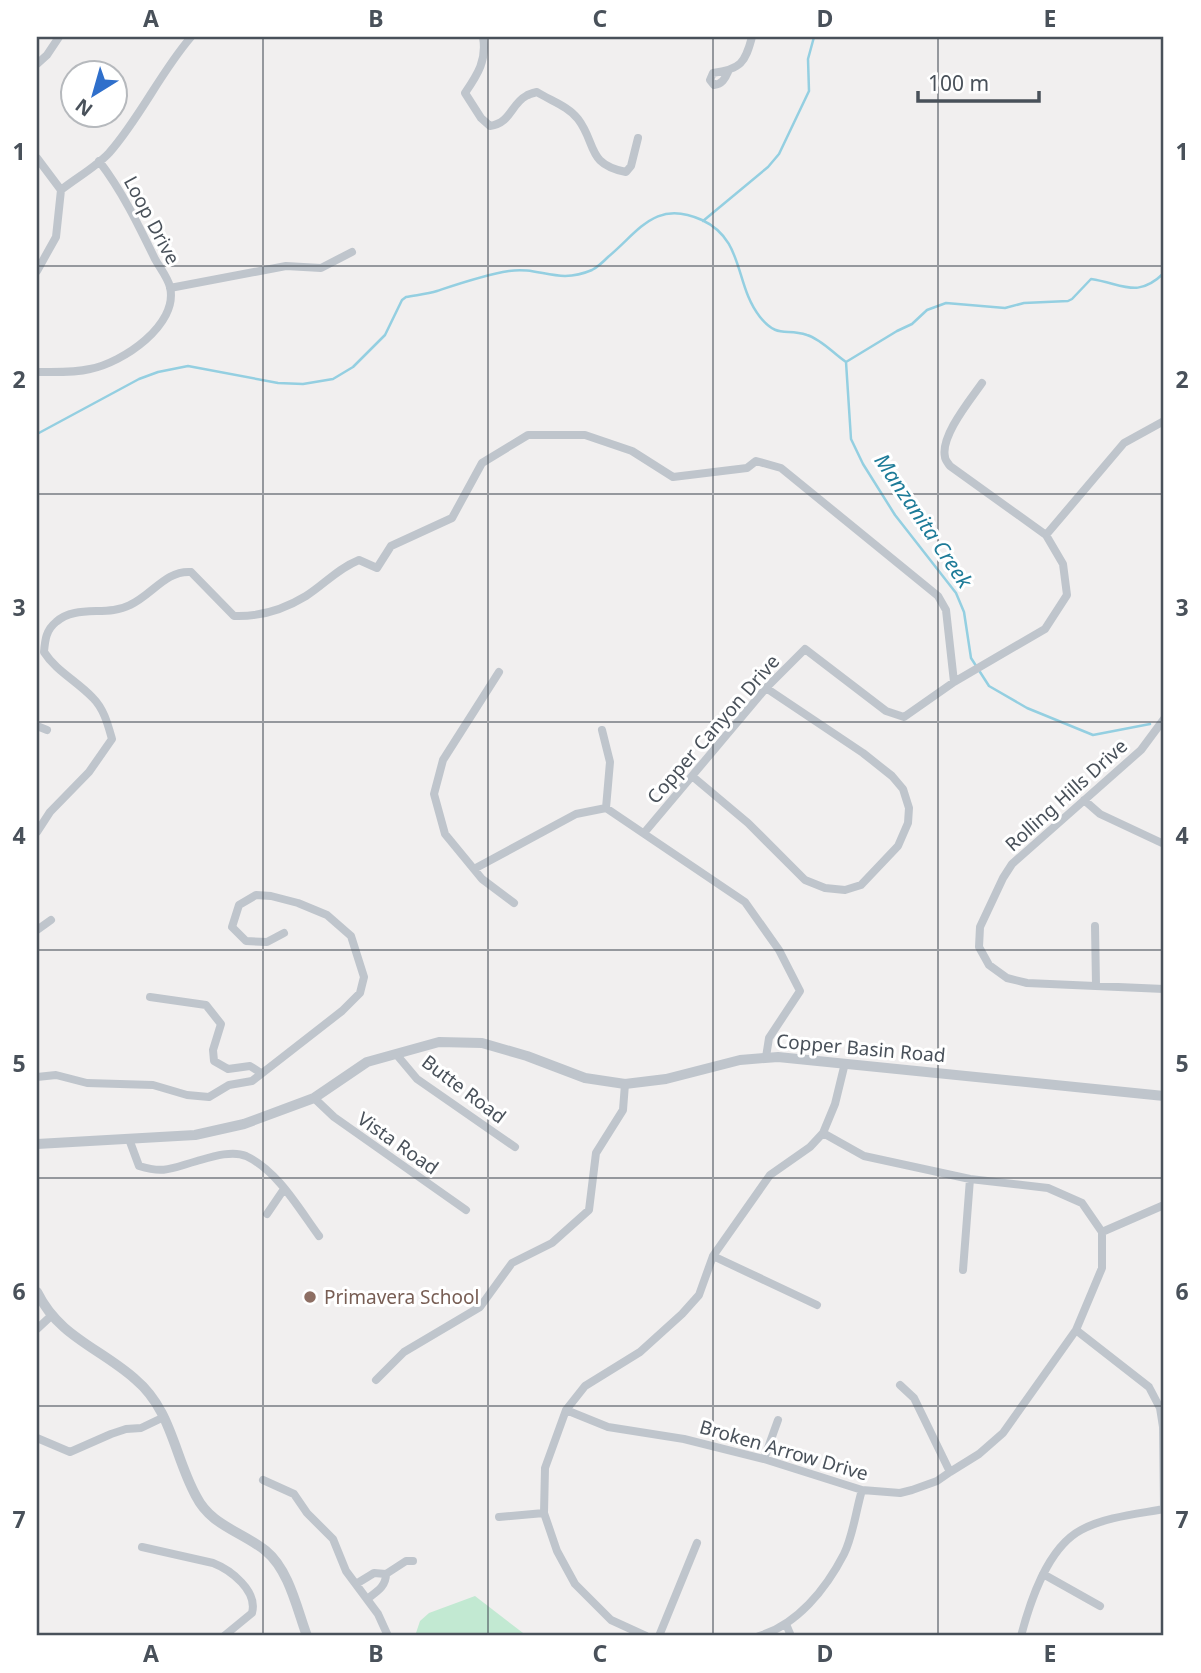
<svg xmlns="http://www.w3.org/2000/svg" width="1201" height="1673" viewBox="0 0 1201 1673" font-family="'Noto Sans',sans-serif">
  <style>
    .green { fill: #c2e9d2 }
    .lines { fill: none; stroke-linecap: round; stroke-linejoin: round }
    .stream { stroke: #94cfe1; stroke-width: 2.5 }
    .minor { stroke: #bfc5cc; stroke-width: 8 }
    .tertiary { stroke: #bfc5cc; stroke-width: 10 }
    .grid { fill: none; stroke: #49515a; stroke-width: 2; stroke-opacity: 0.55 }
    .education-dot { fill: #8d6e63; stroke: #fff; stroke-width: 2.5 }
    .labels { text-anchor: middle; stroke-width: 6; stroke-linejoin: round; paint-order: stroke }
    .street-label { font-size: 19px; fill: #49515a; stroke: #fff }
    .education-label { font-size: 19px; fill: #785e54; stroke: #fff; text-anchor: start }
    .water-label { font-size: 21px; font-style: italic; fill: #1d7b98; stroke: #fff }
    .neatline { fill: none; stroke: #49515a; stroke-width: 2.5 }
    .grid-label { font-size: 23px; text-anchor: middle; font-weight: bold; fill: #49515a }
  </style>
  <rect width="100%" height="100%" fill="#f1efef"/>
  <path class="green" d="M475 1596 527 1636H415L420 1621 429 1613Z"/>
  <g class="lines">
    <path class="stream" d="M703 221 768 167 779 154 809 91 808 59 814 37
      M846 362 897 331 912 324 927 310 946 303 1005 308 1024 303 1068 301 1072 299 1091 279C1124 284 1137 299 1164 273
      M37 434 139 379 158 372 188 366 278 383 303 384 333 379 353 367 385 335 402 300 406 297C416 295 428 294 437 291 461 283 484 275 509 271 540 266 557 285 592 270 598 267 603 262 608 257 640 230 656 199 702 220 745 240 734 284 760 317 778 339 785 328 807 335 821 339 834 354 846 362L851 439 863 464 895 515 956 593 964 612 971 658 989 686 1027 708 1093 735 1150 724
      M1164 734V735"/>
    <path class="minor" d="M483 37C487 60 478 74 465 93L481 118 490 126C511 123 511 104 526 96 529 94 533 93 537 92 551 101 568 106 578 119 597 144 586 164 626 172L631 166 638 138
      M37 64 47 55 59 37
      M728 72C725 79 722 84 714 85L710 80 713 73C741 69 745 63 752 37
      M37 158 61 190
      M37 271 56 237 61 190C76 178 96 167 109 153 140 118 160 73 191 37
      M170 288 286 266 321 268 352 252
      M37 372C54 372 73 373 90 369 122 363 179 325 170 287 168 278 160 268 155 259 138 224 122 191 99 161
      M982 383C971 399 940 436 945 457 945 460 948 463 950 466L1046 535
      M499 672 443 760 434 794 445 834 482 879 514 903
      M1164 719 1141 750 1012 864 1003 878 980 927 979 947 989 965 1007 978 1027 983 1164 989
      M37 726 47 730
      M602 730 610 762 606 808
      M692 776 748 823 805 880 825 888 845 890 861 885 898 846 908 823 909 808 903 789 892 776 863 753 766 688
      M1084 800 1100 814 1164 844
      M37 832 50 812 89 772 112 739C108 725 104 709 93 698 77 681 56 671 44 652 45 640 46 630 56 622 76 604 107 617 130 605 152 595 166 570 191 572L234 616C260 617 283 610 306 596 325 584 337 569 359 560L377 568 391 546 452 518 482 463 528 435H585L632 451 673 477 747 468 756 461 781 468 938 596 946 610 954 682
      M644 833 766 688 805 649 886 711 904 717 954 682 1045 629 1067 595 1063 564 1046 535 1124 443 1164 421
      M474 869 576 814 606 808 745 902 779 950 800 991 769 1038 766 1057
      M1095 926 1096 985
      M37 930 51 920
      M150 997 206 1005 221 1024 213 1050 214 1061 228 1069 250 1066 261 1073
      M396 1054 417 1079 515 1147
      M37 1077 56 1075 87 1083 153 1085 187 1095 209 1097 229 1085 252 1081 342 1011 360 993 364 977 351 936 327 915 298 903 271 896 256 895 239 905 232 927 246 941 267 942 284 933
      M314 1098 334 1117 466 1210
      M823 1133 864 1156 970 1179 1048 1188 1082 1203 1102 1232
      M129 1139 139 1166C165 1174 172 1168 197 1161 211 1157 232 1150 246 1156 278 1171 299 1209 319 1236
      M267 1214 284 1189
      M1102 1232 1164 1205
      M713 1256 817 1305
      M963 1270 970 1179
      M37 1329 51 1316
      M1076 1330 1149 1387 1160 1408 1163 1427 1164 1509
      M376 1380 404 1352 480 1307 512 1263 552 1243 589 1210 596 1153 623 1110 625 1084
      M900 1385 914 1398 950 1472
      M566 1410 608 1427 684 1439 764 1459 862 1490 900 1493 912 1490 937 1481 950 1472 979 1454 1003 1433 1076 1330 1102 1268V1232
      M37 1438 70 1452 111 1434 126 1429 141 1428 164 1417
      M764 1459 778 1420
      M263 1480 294 1494 307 1513 333 1539 346 1571 378 1614 388 1636
      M499 1517 544 1513
      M142 1547 213 1563C231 1570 258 1591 252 1613L224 1636
      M386 1574 406 1561H413
      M1043 1574 1100 1606
      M356 1584 374 1573 386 1574C386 1587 376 1592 367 1599
      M786 1624 791 1636
      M646 1636 611 1620 575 1584 557 1551 544 1513 545 1468 566 1410 585 1386 640 1352 682 1314 699 1295 713 1256 770 1175 810 1147 823 1133 835 1104 845 1063
      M659 1636 697 1543
      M759 1636C797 1625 826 1589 844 1554 853 1536 856 1510 862 1490
      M1021 1636C1030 1602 1047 1548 1081 1530 1105 1517 1137 1514 1164 1509"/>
    <path class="tertiary" d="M37 1144 195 1135 244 1124 314 1098 367 1062 439 1042 482 1043 527 1056 585 1078 625 1084 666 1079 740 1060 778 1057 1164 1096
      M37 1292C59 1337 100 1348 135 1379 172 1410 174 1456 196 1496 211 1526 241 1531 266 1551 289 1570 297 1609 307 1636"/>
  </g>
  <path class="grid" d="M263 37V1636M488 37V1636M713 37V1636M938 37V1636M37 266H1164M37 494H1164M37 722H1164M37 950H1164M37 1178H1164M37 1406H1164"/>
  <circle class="education-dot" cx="310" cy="1297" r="7"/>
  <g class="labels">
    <g class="street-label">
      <text transform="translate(152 220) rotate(62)" y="7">Loop Drive</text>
      <text transform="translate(713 729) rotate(-49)" y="7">Copper Canyon Drive</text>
      <text transform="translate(1066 795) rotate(-42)" y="7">Rolling Hills Drive</text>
      <text transform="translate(861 1048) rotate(5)" y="7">Copper Basin Road</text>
      <text transform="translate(464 1089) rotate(37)" y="7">Butte Road</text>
      <text transform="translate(398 1143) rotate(35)" y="7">Vista Road</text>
      <text transform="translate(784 1450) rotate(16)" y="7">Broken Arrow Drive</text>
    </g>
    <g class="education-label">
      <text x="324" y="1304">Primavera School</text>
    </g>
    <g class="water-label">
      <text transform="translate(923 521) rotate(56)" y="7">Manzanita Creek</text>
    </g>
  </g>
  <rect width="1201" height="1673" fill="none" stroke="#ffffff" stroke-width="77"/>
  <g transform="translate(94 94) rotate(217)"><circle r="33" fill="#ffffff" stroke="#b6b9bd" stroke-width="2"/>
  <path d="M0-5L12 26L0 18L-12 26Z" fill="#2f6fcb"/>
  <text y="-10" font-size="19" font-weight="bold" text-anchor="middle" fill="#49515a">N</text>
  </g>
  <path d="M918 91v10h121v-10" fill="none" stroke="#49515a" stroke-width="3.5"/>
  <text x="928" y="91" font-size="21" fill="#49515a" stroke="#ffffff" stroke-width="5" paint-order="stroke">100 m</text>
  <rect x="38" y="38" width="1124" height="1596" class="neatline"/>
  <g class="grid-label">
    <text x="151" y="27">A</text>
    <text x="376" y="27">B</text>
    <text x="600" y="27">C</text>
    <text x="825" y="27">D</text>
    <text x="1050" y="27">E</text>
    <text x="19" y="160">1</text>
    <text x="1182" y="160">1</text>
    <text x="19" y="388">2</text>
    <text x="1182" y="388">2</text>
    <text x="19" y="616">3</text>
    <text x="1182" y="616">3</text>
    <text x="19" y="844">4</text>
    <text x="1182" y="844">4</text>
    <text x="19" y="1072">5</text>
    <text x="1182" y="1072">5</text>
    <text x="19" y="1300">6</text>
    <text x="1182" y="1300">6</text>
    <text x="19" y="1528">7</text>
    <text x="1182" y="1528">7</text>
    <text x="151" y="1662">A</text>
    <text x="376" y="1662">B</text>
    <text x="600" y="1662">C</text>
    <text x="825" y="1662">D</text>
    <text x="1050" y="1662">E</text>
  </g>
</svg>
